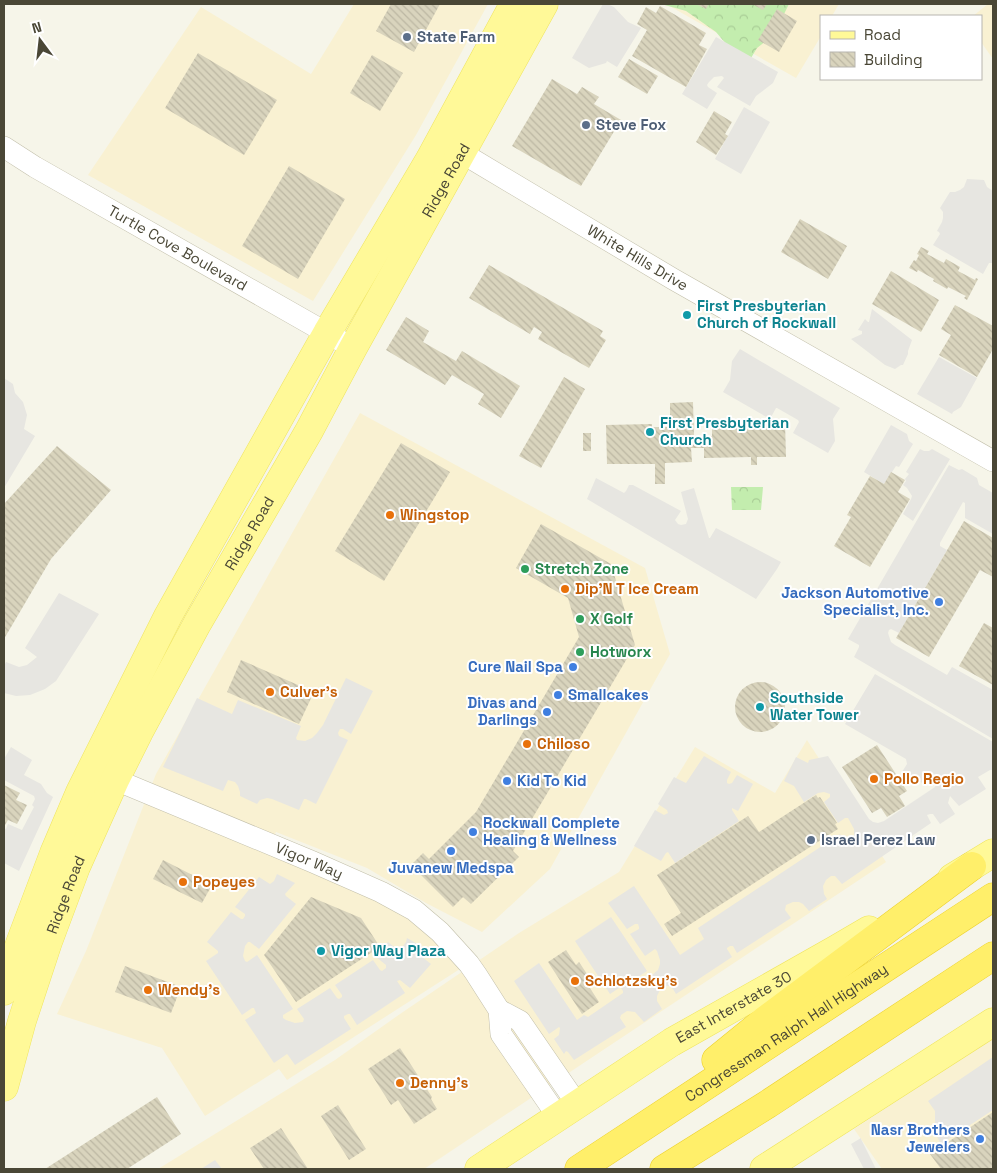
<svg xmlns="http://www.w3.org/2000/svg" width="997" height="1173" viewBox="0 0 997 1173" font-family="'Space Grotesk',sans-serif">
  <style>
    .commercial { fill: #f9f1d2 }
    .forest { fill: url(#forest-crowns) }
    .parking { fill: #e7e6e1 }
    .building { fill: url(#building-back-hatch) }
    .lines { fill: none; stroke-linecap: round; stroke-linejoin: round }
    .minor-casing { stroke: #c2bfaa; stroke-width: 22 }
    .major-casing { stroke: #efe45d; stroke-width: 29 }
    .highway-casing { stroke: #ecd02c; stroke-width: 29 }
    .minor { stroke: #fff; stroke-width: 21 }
    .major { stroke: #fff998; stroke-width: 28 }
    .highway { stroke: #ffef6a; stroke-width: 28 }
    .service-dot { fill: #5c6f8a; stroke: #fff; stroke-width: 2 }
    .culture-dot { fill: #0f9aa8; stroke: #fff; stroke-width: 2 }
    .food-dot { fill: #e8710a; stroke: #fff; stroke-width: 2 }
    .leisure-dot { fill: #2e9e5b; stroke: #fff; stroke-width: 2 }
    .shop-dot { fill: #3f7fe0; stroke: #fff; stroke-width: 2 }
    .labels { text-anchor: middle; stroke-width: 4; stroke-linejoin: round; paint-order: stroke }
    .service-label { font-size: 15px; font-weight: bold; fill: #4e5e75; stroke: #fff; text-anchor: start }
    .street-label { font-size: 15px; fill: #4a4736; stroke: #fff }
    .culture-label { font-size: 15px; font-weight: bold; fill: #0d838f; stroke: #fff; text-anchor: start }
    .food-label { font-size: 15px; font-weight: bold; fill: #c56008; stroke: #fff; text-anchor: start }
    .leisure-label { font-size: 15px; font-weight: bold; fill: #27864d; stroke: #fff; text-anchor: start }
    .shop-label { font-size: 15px; font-weight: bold; fill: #366cbe; stroke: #fff; text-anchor: end }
  </style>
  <defs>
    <pattern id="forest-crowns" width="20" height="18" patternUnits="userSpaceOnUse" patternTransform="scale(1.25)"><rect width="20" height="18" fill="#c3edae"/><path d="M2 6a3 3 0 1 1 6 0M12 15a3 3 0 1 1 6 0" fill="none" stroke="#a9cd96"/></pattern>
    <pattern id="building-back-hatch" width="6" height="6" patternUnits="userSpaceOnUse" patternTransform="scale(1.25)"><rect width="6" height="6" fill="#d9d4bd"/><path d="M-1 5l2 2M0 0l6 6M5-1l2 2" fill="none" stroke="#bcb7a3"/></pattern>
  </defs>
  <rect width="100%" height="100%" fill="#f6f5e9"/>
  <path class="commercial" d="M354 4H488L416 135 313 301 88 175 201 7 311 74Z
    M666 4H839L832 16H821V36L796 78Z
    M988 4H993V59L981 42V16H973Z
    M360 413 645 568 670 654 550 869 482 932 426 903 367 868 276 832 266 851 376 900 409 916 463 967 287 1080 279 1069 205 1116 162 1048 57 1014 86 951 156 774Z
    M807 740 886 862 424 1169H158L335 1060 400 1014 519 933 619 872 695 747 775 793Z
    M993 1038V1169H882L854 1129Z"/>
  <path class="forest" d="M661 4H789L783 16 776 33 757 48 751 58 732 51 716 32 686 11Z
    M731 487H763L761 510H732Z"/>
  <path class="parking" d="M603 4H607L614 7 628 22 641 28 617 67 607 61 606 63 589 68 572 58Z
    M716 37 778 72 773 83 756 96 750 106 717 87 724 78 722 76 714 77 709 82 707 85 708 87 717 93 707 109 682 94Z
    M744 107 770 122 741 174 715 159Z
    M967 179 984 180 987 187 993 191V263H989L983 274 933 245 940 234 939 232 937 231 942 222 943 218V212L940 208 950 192H955L960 190 964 187Z
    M872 309 912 340 908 351V354L903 365H901L895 369 885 365 851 339 862 334V331L858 330 865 319 868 322H869Z
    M740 349 840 408 833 419 835 441 828 453 793 433 799 422 798 420 777 408H776L770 419 723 392 730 380 732 361Z
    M939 357 977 378 961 407 953 412 952 414 917 394Z
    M4 378 13 384 15 393 23 402 27 415 24 429 35 436 4 488Z
    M891 425 907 434 909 441 913 444 899 467 896 466 884 484 864 472Z
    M920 449 924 451H929L932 449 950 459 913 521 903 514 911 499 912 496 907 488 903 485 906 481 905 479 909 474 906 472Z
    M949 465 959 470 962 469 977 478 979 485 993 493V534L965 518V503L963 502 940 543V546L947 550 899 633 891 629 889 630 888 633 891 642 895 645 947 675 952 667 993 690V739L854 657 859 647V645L848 639Z
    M596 478 624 493 626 491 629 485H633L681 511 675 520 678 524 681 525 686 524 688 519 681 492 694 488 709 538H710L716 528 781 562 777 569 756 599 587 499Z
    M59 593 99 614 56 681 45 689 30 695 16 696 4 693V666L6 662 19 667 27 665 37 657 25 648Z
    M875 674 993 742V770H990L978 777 986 789 959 806 950 796 948 803 955 814 940 824 933 814H930L927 815 931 823 842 884 835 876H831L826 880 823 886 824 894 827 899 809 911 803 904 799 902H793L786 905 785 910 791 918 737 953 733 946H730L727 948V949L732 957 676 994 673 989 669 986H667L661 988 657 996V1001L662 1009 644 1022 635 1012 627 1011 621 1015 620 1018 626 1027 574 1060 568 1052 566 1051 564 1054 554 1039 559 1035 560 1028 559 1027 549 1034 514 981 539 963 577 1020 584 1015 588 1017 623 993V991L621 988H619L610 994 575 941 611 917 647 971 638 977 637 979 639 982H641L652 975 658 970 660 964V960L657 951 655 949 645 956 630 934 639 929V927L638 924H635L627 929 608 903 634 886 680 955 704 939 698 928 840 834 846 844H848L852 842 854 838V829L848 818H845L838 823 824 802 830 797V794L824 792 818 793 804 802 794 786 784 781 796 757 808 763 809 760 828 756 869 819 873 822 878 823 884 821 935 787 937 781 934 776H932L926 785 902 772 907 764 906 759 845 724Z
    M346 678 373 691 351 734 343 729H340L338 733 339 736 348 740 316 804 306 799H304L299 810 272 799 267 798 260 800 257 804 240 796V792L238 786 235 782 228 780 223 791 163 767 197 698 232 714 238 700 301 726 296 738 297 740 305 741 312 738 317 733 323 725Z
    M11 747 32 760 24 775 41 784 47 793 53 797 19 871 4 863V828L6 829 8 824 22 830 34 807 32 805 35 799 34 796 4 780V759Z
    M704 756 731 772 727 780V783L729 784 732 783 737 775 753 784 738 811 732 808V810L739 821 675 863 668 852 666 853 661 861 634 846 655 810 664 815 668 813 667 810 658 804 674 777 686 783Z
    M277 874 295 883 285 894 286 896 296 904 259 949 250 942H248L245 946 243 956 245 961 247 962 257 955 293 1009 283 1015V1018L286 1020 295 1023 303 1022 304 1019 297 1009 330 988 337 998 339 999 342 997V995L335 985 373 960 380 970 382 971 386 968V965L376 957 388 942 398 950H400L406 942 407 938 428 950 422 953 421 956 431 964 410 988 400 980 397 981 405 993 357 1025 350 1014H348L344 1016V1018L351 1029 295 1065 288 1055 287 1054 274 1063 245 1020 256 1013 254 1008H252L242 1015 206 961 218 953V951L207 942 231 912 241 919H243L245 916V914L235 907 259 877 270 884 274 881Z
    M993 1057V1110L941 1144 935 1133V1111L928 1101Z
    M861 1138V1139L876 1169H864L851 1144Z
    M215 1160 222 1169H201Z"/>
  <path class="building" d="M391 4H440L414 52 376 31Z
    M696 4H709L706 9Z
    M752 4H767L763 10Z
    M660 6 706 33 699 45 707 49 686 87 632 56 647 30 637 24 646 7 656 13Z
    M777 9 797 21 779 52 758 40Z
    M198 53 277 100 244 155 165 108Z
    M372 55 403 73 380 111 350 93Z
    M629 59 658 76 647 94 618 77Z
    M552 79 577 94 582 87 599 97 594 104 621 120 581 186 512 146Z
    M714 111 732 122 725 134 728 136 716 155 696 142Z
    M289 166 345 199 298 279 242 246Z
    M800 219 847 246 828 279 781 252Z
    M921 247 929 251 927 254 944 263 946 259 960 267 958 271 975 280 976 278 978 279 967 300 964 298 966 296 948 287 947 289 933 281 934 279 918 270 917 272 909 268 914 260 916 261 919 255 917 254Z
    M489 265 603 331 600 336 606 340 589 368 538 339 542 332 534 327 530 334 469 298Z
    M891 271 939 300 921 332 872 304Z
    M955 305 993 326V349L977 377 939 355 951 335 941 329Z
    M406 317 429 331 423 342 456 361 462 351 520 386 501 418 478 404 484 394 452 375 445 385 386 350Z
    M564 377 585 389 541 468 519 456Z
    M693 402 694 436H712V424L785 422 786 457H757V465H751V457L704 458V448H691L692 462 665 463V484H655V464H607L606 425 652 424V427H670V403Z
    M583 433H591V451H583Z
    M401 443 450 472 384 581 335 551Z
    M57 446 111 490 51 559 4 639V504Z
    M891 472 905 480 898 492 910 499 870 567 834 546 851 517 847 515 870 476 884 484Z
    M964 521 993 538V577L980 570 929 657 896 638Z
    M541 524 611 564 635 645 513 851 519 857 471 904 463 897 453 907 411 865 423 853 429 859 476 812 579 637 568 598 516 568Z
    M984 623 993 628V685L959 666Z
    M241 660 314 692 299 724 227 692Z
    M735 707a25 25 0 1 1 50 0a25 25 0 1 1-50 0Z
    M877 745 907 791 899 796 905 806 887 817 881 808 872 813 842 767Z
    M4 785 20 793 16 800 27 805 17 824 8 820 4 827Z
    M816 795 818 798 820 797 837 823 835 824 838 829 672 936 664 924 681 913 657 875 748 816 759 832Z
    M163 860 212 885 202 903 153 879Z
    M311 897 361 918 380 947 296 1002 264 955Z
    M566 950 576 965 579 962 591 980 586 982 599 1002 582 1014 548 962Z
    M125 966 181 987 171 1013 115 992Z
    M400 1048 432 1097 431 1099 437 1109 414 1124 398 1100 391 1105 368 1069Z
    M157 1097 181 1134 127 1169H45Z
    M338 1105 366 1149 349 1160 321 1116Z
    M993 1112V1168L992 1169H941L930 1154Z
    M281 1128 308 1169H264L250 1148Z"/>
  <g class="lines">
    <defs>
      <g id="minor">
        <path id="s1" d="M450 143 462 152 472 159 673 279 993 461"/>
        <path id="s2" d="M4 147 35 167 353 348"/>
        <path id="s3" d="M101 785 115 780 128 785 313 862 381 892 414 910 440 932 469 964 476 974 499 1010 501 1034 558 1117"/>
        <path d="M499 1010 520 1021 577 1104"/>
      </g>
      <g id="major">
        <path d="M952 878 993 853"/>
        <path d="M4 991 20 943 54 853 80 792 168 616 327 333 430 159 514 4"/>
        <path id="s4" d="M4 1087 22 1021 48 942 76 867 115 780 139 732 197 624 309 431 353 348 544 4"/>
        <path id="s5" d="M479 1169 672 1042 835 950 869 930"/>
        <path d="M764 1169 993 1022"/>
      </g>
      <g id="highway">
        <path d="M716 1060 764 1021 972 866"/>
        <path id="s6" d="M579 1169 993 897"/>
        <path d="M664 1169 768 1104 993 956"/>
      </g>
    </defs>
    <use href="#minor" class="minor-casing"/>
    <use href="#major" class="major-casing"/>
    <use href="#highway" class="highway-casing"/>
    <use href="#minor" class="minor"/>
    <use href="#major" class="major"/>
    <use href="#highway" class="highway"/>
  </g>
  <g class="service-dot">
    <circle cx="407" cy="37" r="5"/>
    <circle cx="586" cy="125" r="5"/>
    <circle cx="811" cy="840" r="5"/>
  </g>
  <g class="culture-dot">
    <circle cx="687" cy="315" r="5"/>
    <circle cx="650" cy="432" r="5"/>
    <circle cx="760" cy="707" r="5"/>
    <circle cx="321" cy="951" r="5"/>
  </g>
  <g class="food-dot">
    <circle cx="390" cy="515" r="5"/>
    <circle cx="565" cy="589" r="5"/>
    <circle cx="270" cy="692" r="5"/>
    <circle cx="527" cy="744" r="5"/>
    <circle cx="874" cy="779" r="5"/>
    <circle cx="183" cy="882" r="5"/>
    <circle cx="575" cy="981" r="5"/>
    <circle cx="148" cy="990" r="5"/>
    <circle cx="400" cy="1083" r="5"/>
  </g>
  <g class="leisure-dot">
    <circle cx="525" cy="569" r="5"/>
    <circle cx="580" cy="619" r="5"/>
    <circle cx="580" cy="652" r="5"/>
  </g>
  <g class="shop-dot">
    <circle cx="939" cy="602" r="5"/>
    <circle cx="573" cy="667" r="5"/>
    <circle cx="558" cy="695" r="5"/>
    <circle cx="547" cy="712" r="5"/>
    <circle cx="507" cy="781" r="5"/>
    <circle cx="473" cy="832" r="5"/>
    <circle cx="451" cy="851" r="5"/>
    <circle cx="980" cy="1139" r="5"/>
  </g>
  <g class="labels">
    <g class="service-label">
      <text x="417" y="42">State Farm</text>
      <text x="596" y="130">Steve Fox</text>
      <text x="821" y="845">Israel Perez Law</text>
    </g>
    <g class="street-label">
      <text dy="5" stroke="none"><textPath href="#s4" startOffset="1012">Ridge Road</textPath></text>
      <text dy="5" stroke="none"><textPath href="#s2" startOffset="201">Turtle Cove Boulevard</textPath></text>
      <text dy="5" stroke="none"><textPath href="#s1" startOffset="220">White Hills Drive</textPath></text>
      <text dy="5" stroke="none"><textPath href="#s4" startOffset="608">Ridge Road</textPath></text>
      <text dy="5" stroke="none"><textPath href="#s3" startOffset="225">Vigor Way</textPath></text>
      <text dy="5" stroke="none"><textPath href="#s4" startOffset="202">Ridge Road</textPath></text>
      <text dy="5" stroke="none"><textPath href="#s5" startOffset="302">East Interstate 30</textPath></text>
      <text dy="5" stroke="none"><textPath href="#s6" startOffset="248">Congressman Ralph Hall Highway</textPath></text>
    </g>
    <g class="culture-label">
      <text x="697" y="311">First Presbyterian<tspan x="697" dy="17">Church of Rockwall</tspan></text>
      <text x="660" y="428">First Presbyterian<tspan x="660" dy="17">Church</tspan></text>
      <text x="770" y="703">Southside<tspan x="770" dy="17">Water Tower</tspan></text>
      <text x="331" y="956">Vigor Way Plaza</text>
    </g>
    <g class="food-label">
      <text x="400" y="520">Wingstop</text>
      <text x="575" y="594">Dip'N T Ice Cream</text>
      <text x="280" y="697">Culver's</text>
      <text x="537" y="749">Chiloso</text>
      <text x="884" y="784">Pollo Regio</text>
      <text x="193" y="887">Popeyes</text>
      <text x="585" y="986">Schlotzsky's</text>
      <text x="158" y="995">Wendy's</text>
      <text x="410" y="1088">Denny's</text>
    </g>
    <g class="leisure-label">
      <text x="535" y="574">Stretch Zone</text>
      <text x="590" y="624">X Golf</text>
      <text x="590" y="657">Hotworx</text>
    </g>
    <g class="shop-label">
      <text x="929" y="598">Jackson Automotive<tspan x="929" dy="17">Specialist, Inc.</tspan></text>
      <text x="563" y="672">Cure Nail Spa</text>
      <text x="568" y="700" text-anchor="start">Smallcakes</text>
      <text x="537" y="708">Divas and<tspan x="537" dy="17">Darlings</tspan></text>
      <text x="517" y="786" text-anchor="start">Kid To Kid</text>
      <text x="483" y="828" text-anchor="start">Rockwall Complete<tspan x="483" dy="17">Healing &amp; Wellness</tspan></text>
      <text x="451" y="873" text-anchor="middle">Juvanew Medspa</text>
      <text x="970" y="1135">Nasr Brothers<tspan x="970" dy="17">Jewelers</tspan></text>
    </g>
  </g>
  <rect width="997" height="1173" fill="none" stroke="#4a4736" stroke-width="10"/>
  <rect x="820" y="15" width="162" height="65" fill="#ffffff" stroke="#b7b5af"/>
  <rect x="830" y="31" width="25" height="8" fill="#fff998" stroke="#b7b5af"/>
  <text x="864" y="40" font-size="15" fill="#4a4736">Road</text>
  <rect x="830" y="52" width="25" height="15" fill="url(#building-back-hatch)" stroke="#b7b5af"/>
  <text x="864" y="65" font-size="15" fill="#4a4736">Building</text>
  <g transform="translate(40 40) rotate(345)" stroke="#ffffff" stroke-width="4" paint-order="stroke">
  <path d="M0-4L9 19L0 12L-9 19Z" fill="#4a4736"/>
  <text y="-8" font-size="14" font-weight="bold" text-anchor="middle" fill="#4a4736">N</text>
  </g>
</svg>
